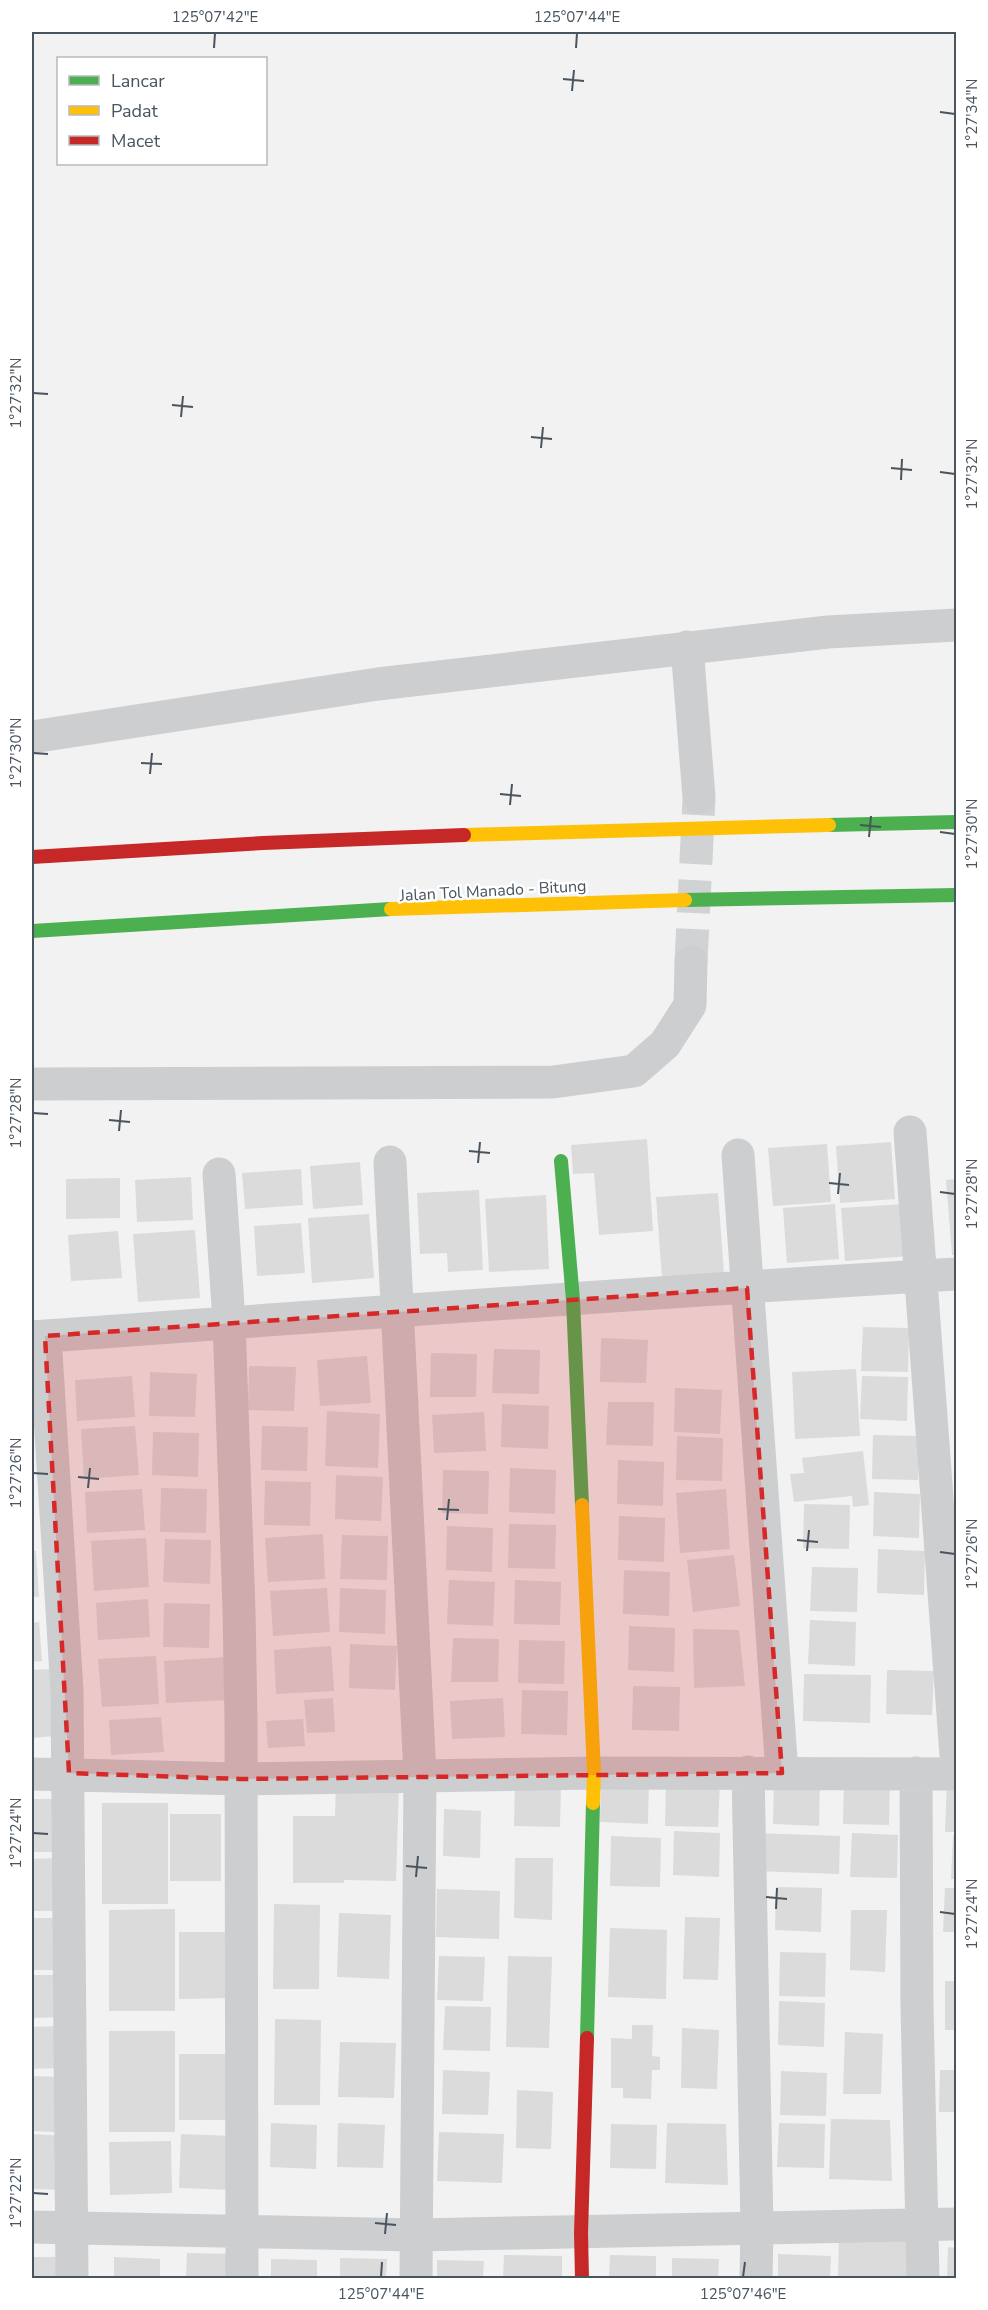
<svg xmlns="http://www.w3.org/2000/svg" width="988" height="2310" viewBox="0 0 988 2310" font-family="'Nunito Sans',sans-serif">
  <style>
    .building { fill: #dbdbdc }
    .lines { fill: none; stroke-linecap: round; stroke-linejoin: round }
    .street-tunnel { stroke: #d0d2d4; stroke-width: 33; stroke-dasharray: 33 16; stroke-linecap: butt }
    .street { stroke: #ccced0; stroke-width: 33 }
    .fast { stroke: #4caf50; stroke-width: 14 }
    .slow { stroke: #ffc107; stroke-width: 14 }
    .jam { stroke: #c62828; stroke-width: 14 }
    .marked { fill: #d62828; fill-opacity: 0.2; stroke: #d62828; stroke-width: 4.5; stroke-dasharray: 12 8; stroke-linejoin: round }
    .ticks { fill: none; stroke: #4a545e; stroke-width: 2 }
    .labels { text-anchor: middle; stroke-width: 5; stroke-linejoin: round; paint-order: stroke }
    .street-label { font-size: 16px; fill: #4a545e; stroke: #fff }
    .neatline { fill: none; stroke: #4a545e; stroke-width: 2 }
    .ticks-label { font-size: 15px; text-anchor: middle; fill: #4a545e }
  </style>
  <rect width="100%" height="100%" fill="#f2f2f2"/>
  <path class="building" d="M647 1139 653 1231 599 1235 594 1173 573 1174 571 1145Z
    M891 1142 895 1199 840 1203 836 1146Z
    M827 1144 831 1202 773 1206 768 1148Z
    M360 1162 363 1205 313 1209 310 1166Z
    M301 1169 303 1205 245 1209 242 1173Z
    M191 1177 193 1220 137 1222 135 1180Z
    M120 1178V1218L66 1219V1179Z
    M956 1179V1255H952L946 1180Z
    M479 1190 483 1270 448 1272 447 1253 420 1254 417 1193Z
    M718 1193 724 1273 662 1278 656 1197Z
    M546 1195 549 1269 489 1272 485 1199Z
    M835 1204 839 1259 787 1263 783 1208Z
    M905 1204 909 1256 845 1261 841 1208Z
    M369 1214 374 1278 312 1283 308 1218Z
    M301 1223 305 1273 257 1276 254 1226Z
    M195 1230 200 1298 138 1302 133 1234Z
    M118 1231 122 1278 71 1281 68 1235Z
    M863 1327 909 1328 908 1372 861 1371Z
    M601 1338 648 1340 646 1383 600 1382Z
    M494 1349 540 1350 539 1394 492 1393Z
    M431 1353 477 1354 476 1397H430Z
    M367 1356 371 1403 320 1406 317 1360Z
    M249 1366 296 1367 294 1411 248 1410Z
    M856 1369 860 1436 795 1439 792 1372Z
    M150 1372 197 1374 195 1417 149 1416Z
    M132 1376 135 1417 77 1421 75 1380Z
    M862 1376 908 1377 907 1421 860 1419Z
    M675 1388 722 1390 720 1434 674 1432Z
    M608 1402H654L653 1446 606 1445Z
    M502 1404 549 1406 548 1449 501 1447Z
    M327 1411 380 1414 378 1468 325 1466Z
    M484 1412 486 1451 434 1453 432 1415Z
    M135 1426 139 1475 84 1479 81 1429Z
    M262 1426 308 1427 307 1471 261 1470Z
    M153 1432 199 1433 198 1477 152 1475Z
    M873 1435 920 1436 918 1480 872 1479Z
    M677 1436 723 1438 722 1481 676 1480Z
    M863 1451 869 1505 853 1507 852 1496 794 1502 790 1474 804 1473 802 1458Z
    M618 1460 664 1462 663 1506 617 1504Z
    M510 1468 556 1470 555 1514 509 1512Z
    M443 1470 489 1471 488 1514 442 1513Z
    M336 1475 383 1477 381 1521 335 1519Z
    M265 1481 311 1482 310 1526 264 1525Z
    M161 1488 207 1489 206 1533 160 1532Z
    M142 1489 145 1530 87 1533 85 1492Z
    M726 1489 730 1549 680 1553 676 1493Z
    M874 1492 920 1494 919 1538 873 1536Z
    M804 1504 850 1505 849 1549 803 1548Z
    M619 1516 665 1518 664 1562 618 1560Z
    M509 1524 556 1525 555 1569 508 1568Z
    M447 1526 493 1528 492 1572 446 1570Z
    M323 1534 325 1579 268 1582 265 1538Z
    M342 1535 388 1536 387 1580 340 1579Z
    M146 1538 149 1587 94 1591 91 1541Z
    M165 1539 211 1540 210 1584 163 1582Z
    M878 1549 925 1551 924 1595 877 1593Z
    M32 1551H36L39 1597H32Z
    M734 1555 740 1606 693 1612 687 1560Z
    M812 1567 858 1568 857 1612 810 1611Z
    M624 1570 670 1572 669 1616 623 1614Z
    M449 1580 495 1582 493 1626 447 1624Z
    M515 1580 561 1582 560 1625 514 1624Z
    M327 1588 330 1632 273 1636 270 1591Z
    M340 1588 386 1590 385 1634 339 1632Z
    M148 1599 150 1637 98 1640 96 1603Z
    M164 1603 210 1604 209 1648 163 1647Z
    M810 1620 856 1622 855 1666 808 1664Z
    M39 1622 42 1661 32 1662V1623Z
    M629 1626 675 1628 674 1672 628 1670Z
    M693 1629 739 1630 745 1686 694 1688Z
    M453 1638 499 1639 498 1682H451Z
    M519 1640 565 1641 564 1684 518 1683Z
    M350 1644 397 1646 395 1690 349 1688Z
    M331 1646 334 1691 276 1694 274 1650Z
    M156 1656 159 1704 102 1707 98 1659Z
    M227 1657 229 1700 166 1703 164 1661Z
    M50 1669 55 1736 32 1738V1670Z
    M887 1670 934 1671 932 1715 886 1714Z
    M804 1674 871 1675 870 1723 803 1721Z
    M633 1686 680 1687 679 1731 632 1730Z
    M522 1690 568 1691 567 1735 521 1734Z
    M333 1698 335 1732 307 1733 304 1700Z
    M503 1698 505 1737 452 1739 450 1701Z
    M161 1717 164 1752 111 1755 109 1720Z
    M303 1719 305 1746 268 1748 266 1721Z
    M947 1779H956V1832H945Z
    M601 1780 649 1781 648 1824 600 1822Z
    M666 1781 720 1783 718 1827 665 1826Z
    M774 1781 820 1782 819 1826 773 1824Z
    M844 1781H890L889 1825 843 1824Z
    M515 1782 561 1783 560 1827 514 1826Z
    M336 1783 399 1785 396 1881 344 1880V1883H293V1816H335Z
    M32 1799H58V1852H32Z
    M102 1803H168V1904H102Z
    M444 1809 481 1811 480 1858 443 1856Z
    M170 1814H221V1881H170Z
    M674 1831 720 1833 719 1877 673 1875Z
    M758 1833 840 1836 839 1874 758 1871Z
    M852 1833 898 1835 897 1878 850 1877Z
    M953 1835H956V1879H951Z
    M611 1836 661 1838 660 1887 610 1886Z
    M58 1858V1911H32V1859Z
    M515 1858H553L552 1920 514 1918Z
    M776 1887 822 1888 821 1932 775 1930Z
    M945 1888H956V1932H943Z
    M437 1889 500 1891 499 1939 436 1937Z
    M274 1904 320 1905 319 1989H273Z
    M175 1909V2011H109V1910Z
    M851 1910H887L885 1972 850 1970Z
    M339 1913 391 1915 389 1979 337 1977Z
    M685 1917 720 1918 718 1980 683 1979Z
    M32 1918H63V1970H32Z
    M610 1928 667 1930 666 1999 608 1997Z
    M179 1932H230V1998L179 1999Z
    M780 1952 826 1953 825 1997 779 1996Z
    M439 1956 485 1957 483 2001 437 2000Z
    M508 1956 552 1957 549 2048 506 2047Z
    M32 1975H56L58 2017 32 2018Z
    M945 1981H956V2030H945Z
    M779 2001 825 2003 824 2047 778 2045Z
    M445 2006 491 2007 490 2051 443 2050Z
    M275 2019 321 2020 320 2105H274Z
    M632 2025H653L652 2056 660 2057V2070H652L651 2099 623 2098V2088H611V2038L632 2039Z
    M59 2026 60 2068 32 2069V2027Z
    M682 2028 719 2030 717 2089 681 2088Z
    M109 2031H175V2132H109Z
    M845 2032 883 2034 881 2094H843Z
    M340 2042 396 2043 394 2098 338 2097Z
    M179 2054H230V2120H179Z
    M443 2070 490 2072 488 2115 442 2114Z
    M940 2070H956V2112H939Z
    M781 2071 827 2073 826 2116 780 2115Z
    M32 2076 58 2077 56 2132 32 2131Z
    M517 2090 553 2092 551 2149 516 2148Z
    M831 2119 890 2120 892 2181 829 2179Z
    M271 2123 317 2125 316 2169 270 2167Z
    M338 2123 385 2125 383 2168 337 2167Z
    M667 2123 726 2124 728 2185 665 2183Z
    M779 2123 825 2124 824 2168 777 2167Z
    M611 2124 657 2125 656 2169 610 2168Z
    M439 2132 504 2134 502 2183 437 2181Z
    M32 2134 65 2136 63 2190 32 2189Z
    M181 2134 234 2136 232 2190 179 2188Z
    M171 2141 172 2193 110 2195 109 2142Z
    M839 2239 914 2240 913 2278H838Z
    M948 2247 956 2248V2278H947Z
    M187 2253 233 2254 232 2278H186Z
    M778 2254 831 2256 830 2278H778Z
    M504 2255 562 2256V2278H503Z
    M610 2255 656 2256V2278H609Z
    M32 2257H57V2278H32Z
    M114 2257 160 2259V2278H114Z
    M340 2258 387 2259 386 2278H340Z
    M672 2258 719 2259 718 2278H672Z
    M271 2259 317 2260V2278H271Z
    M437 2260 484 2261 483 2278H437Z"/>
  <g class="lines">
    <path class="street-tunnel" d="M691 962 699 799"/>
    <path class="street" d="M687 647 699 797
      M32 737 378 684 828 632 956 625
      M32 1084 553 1082 634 1071 665 1044 690 1005 691 962
      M910 1132 956 1755
      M738 1155 782 1773
      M390 1162 420 1775 416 2278
      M219 1174 229 1321 239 1610 241 1720 242 2278
      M45 1336 67 1691 72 2278
      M32 1337C340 1315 648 1292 956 1274
      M748 1772 757 2227 756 2278
      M916 1773 917 2006 923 2278
      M32 1774 240 1779 594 1773 956 1774
      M32 2227 416 2235 956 2224"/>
    <path class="fast" d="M829 825 956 822
      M685 900 956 895
      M32 931 391 909
      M561 1161 573 1300 582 1505
      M587 2038 593 1803"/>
    <path class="slow" d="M464 835 829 825
      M391 909 685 900
      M582 1505 594 1773 593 1803"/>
    <path class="jam" d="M32 857 263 843 464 835
      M582 2278 581 2233 587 2038"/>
  </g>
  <path class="marked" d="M747 1288 782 1773 240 1779 69 1773 45 1336Z"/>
  <path class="ticks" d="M214 48 215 33M576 48 577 33M563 79 584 81M572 91 574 70M940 112 955 114M33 393 48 394M172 405 193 407M181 417 183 396M531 437 552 439M541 448 543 427M891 468 912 470M940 472 955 474M901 480 902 459M33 753 48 754M141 763 162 764M150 774 152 753M500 794 521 796M510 805 512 784M860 825 881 827M940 832 955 834M869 837 871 816M33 1113 48 1114M109 1120 130 1122M119 1131 121 1110M469 1151 490 1153M478 1163 480 1142M829 1183 849 1185M940 1192 955 1194M838 1194 840 1173M33 1473 48 1474M78 1477 99 1479M88 1488 90 1468M438 1509 459 1510M447 1520 449 1499M797 1540 818 1542M807 1551 809 1530M940 1552 955 1554M33 1833 48 1834M406 1866 427 1868M416 1877 418 1856M766 1897 787 1899M776 1909 777 1888M940 1912 955 1914M33 2193 48 2194M375 2223 396 2225M385 2234 387 2213M381 2277 382 2262M743 2277 745 2262"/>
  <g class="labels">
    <g class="street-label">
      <text transform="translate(493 890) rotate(-3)" y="6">Jalan Tol Manado - Bitung</text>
    </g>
  </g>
  <rect width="988" height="2310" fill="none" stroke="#ffffff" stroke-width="66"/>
  <rect x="57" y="57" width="210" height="108" fill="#ffffff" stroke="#b7bbbf" stroke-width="1.5"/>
  <rect x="69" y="76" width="30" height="9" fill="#4caf50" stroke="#b7bbbf" stroke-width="1.5"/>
  <text x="111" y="87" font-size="18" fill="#4a545e">Lancar</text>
  <rect x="69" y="106" width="30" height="9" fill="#ffc107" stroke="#b7bbbf" stroke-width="1.5"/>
  <text x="111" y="117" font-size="18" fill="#4a545e">Padat</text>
  <rect x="69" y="136" width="30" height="9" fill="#c62828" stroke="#b7bbbf" stroke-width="1.5"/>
  <text x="111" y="147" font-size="18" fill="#4a545e">Macet</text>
  <rect x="33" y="33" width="922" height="2244" class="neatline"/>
  <g class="ticks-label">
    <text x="215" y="22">125°07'42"E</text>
    <text x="577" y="22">125°07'44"E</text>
    <text transform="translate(972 114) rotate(-90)" y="5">1°27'34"N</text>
    <text transform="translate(16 393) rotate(-90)" y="5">1°27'32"N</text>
    <text transform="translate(972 474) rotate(-90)" y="5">1°27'32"N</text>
    <text transform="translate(16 753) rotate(-90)" y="5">1°27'30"N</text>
    <text transform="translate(972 834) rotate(-90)" y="5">1°27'30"N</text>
    <text transform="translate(16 1113) rotate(-90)" y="5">1°27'28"N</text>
    <text transform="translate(972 1194) rotate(-90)" y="5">1°27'28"N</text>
    <text transform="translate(16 1473) rotate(-90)" y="5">1°27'26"N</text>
    <text transform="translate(972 1554) rotate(-90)" y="5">1°27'26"N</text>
    <text transform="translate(16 1833) rotate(-90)" y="5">1°27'24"N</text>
    <text transform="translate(972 1914) rotate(-90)" y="5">1°27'24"N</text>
    <text transform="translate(16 2193) rotate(-90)" y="5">1°27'22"N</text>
    <text x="381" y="2299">125°07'44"E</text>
    <text x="743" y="2299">125°07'46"E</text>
  </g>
</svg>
